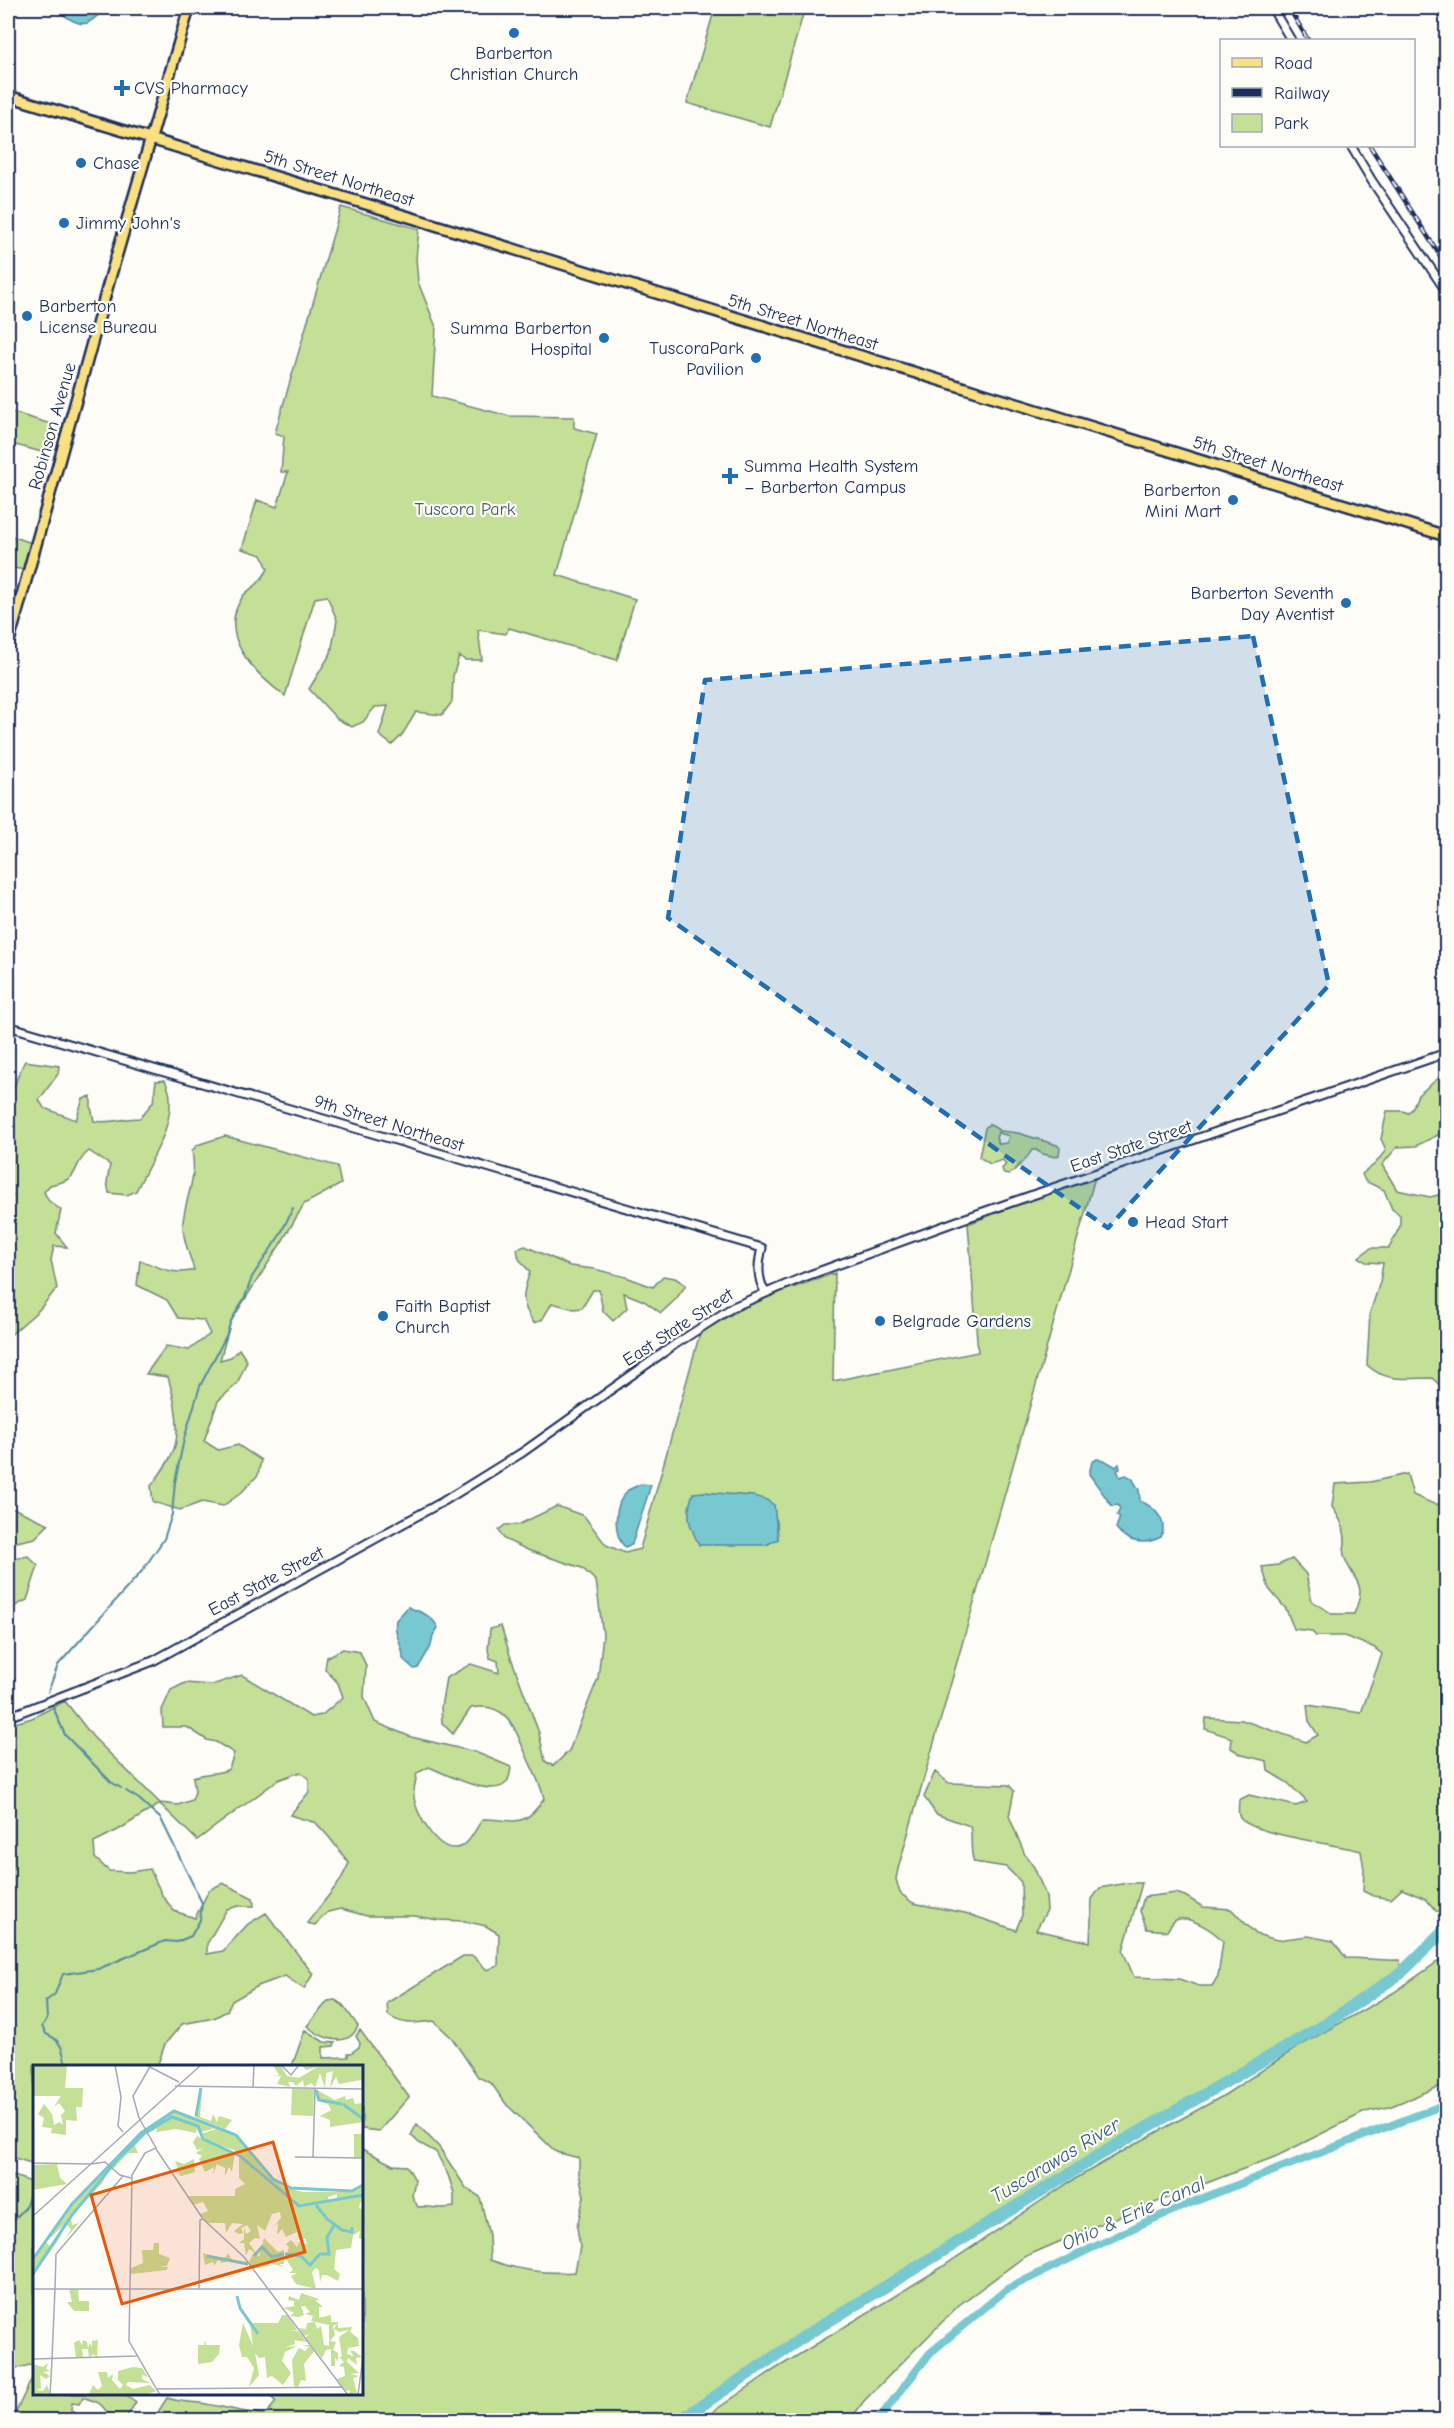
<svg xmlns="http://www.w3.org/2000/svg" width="1454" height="2428" viewBox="0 0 1454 2428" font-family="'Comic Neue',sans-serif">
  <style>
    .green { fill: #c4df96; stroke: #70877a; stroke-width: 1.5; fill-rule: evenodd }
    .water { fill: #77c8d1; stroke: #528ba3; stroke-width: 1.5 }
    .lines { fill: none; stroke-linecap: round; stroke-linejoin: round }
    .stream { stroke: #528ba3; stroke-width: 2 }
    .canal { stroke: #77c8d1; stroke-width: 8 }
    .river { stroke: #77c8d1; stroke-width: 12 }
    .minor-casing { stroke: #1b2f5e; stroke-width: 11 }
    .major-casing { stroke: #1b2f5e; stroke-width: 14 }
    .minor { stroke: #fdfcf7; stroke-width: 7 }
    .major { stroke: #fbe080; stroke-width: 9 }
    .rail-casing { stroke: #1b2f5e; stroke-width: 4.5 }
    .rail { stroke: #fdfcf7; stroke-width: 2; stroke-dasharray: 7; stroke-linecap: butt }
    .marked { fill: #1f6fb2; fill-opacity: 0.2; stroke: #1f6fb2; stroke-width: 4.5; stroke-dasharray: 12 8; stroke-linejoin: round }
    .poi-dot { fill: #1f6fb2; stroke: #fdfcf7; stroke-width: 2 }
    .labels { text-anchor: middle; stroke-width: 4.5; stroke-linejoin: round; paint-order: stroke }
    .poi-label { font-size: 18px; fill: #1b2f5e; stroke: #fdfcf7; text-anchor: start }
    .street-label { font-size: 18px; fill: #1b2f5e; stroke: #fdfcf7 }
    .park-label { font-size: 18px; fill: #455b6c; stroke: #fdfcf7 }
    .water-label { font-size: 20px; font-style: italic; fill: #375d80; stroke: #fdfcf7 }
    .inset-river { fill: none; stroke: #77c8d1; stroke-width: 3 }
    .inset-road { fill: none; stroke: #a3aaba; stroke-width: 1.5 }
    .view { fill: #e8590c; fill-opacity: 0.15; stroke: #e8590c; stroke-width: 3 }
    .inset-edge { fill: none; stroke: #1b2f5e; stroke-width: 3 }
  </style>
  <rect width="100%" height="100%" fill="#fdfcf7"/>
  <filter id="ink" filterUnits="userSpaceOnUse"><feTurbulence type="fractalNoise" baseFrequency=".0167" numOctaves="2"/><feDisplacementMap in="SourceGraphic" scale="12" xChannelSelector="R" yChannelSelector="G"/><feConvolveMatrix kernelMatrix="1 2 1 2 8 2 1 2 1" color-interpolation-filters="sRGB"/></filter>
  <g filter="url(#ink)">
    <path class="green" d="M715 8H805L770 127 687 103Z
      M341 207 419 229 416 258 418 282 436 327 432 396 509 416 574 417V428L597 434 557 575 635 599 617 660 509 628 506 634 478 630 482 660H465L459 656 453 676 452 702 442 715 416 712 402 735 392 745 379 735 388 706 375 707 363 722 352 727 337 719 309 689 331 653 337 620 327 596 315 598 285 696C254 673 216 636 243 596 247 591 252 588 257 584 261 580 265 574 268 569L262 555 242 549 257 500 277 507 288 472H281L284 436 275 433Z
      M8 411 51 424 42 452 8 443Z
      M8 535 32 543 25 570 8 567Z
      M25 1061 59 1066 58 1074 39 1100 44 1108 76 1120 83 1099 91 1096V1107L94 1121C109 1124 124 1118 140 1118L153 1102 156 1081 165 1080C167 1085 170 1092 170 1098 172 1131 149 1163 136 1191L127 1195 109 1193 107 1182 110 1165 89 1151C69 1167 84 1179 50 1185L44 1192 49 1201 61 1210 56 1233 67 1247 54 1246 51 1260 57 1288 39 1310 8 1337V1202L13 1196 8 1188C7 1146 3 1099 25 1061Z
      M1446 1072V1131L1416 1146 1397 1147 1382 1165 1397 1190 1430 1197 1446 1193V1415L1439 1414 1445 1390 1432 1378C1408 1378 1386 1383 1367 1365L1370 1313 1380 1282 1383 1263 1366 1262 1359 1257 1371 1248H1389L1400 1226V1215L1392 1209 1384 1190 1365 1181 1362 1174 1375 1164 1386 1150 1381 1139 1387 1111H1403L1408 1113 1412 1109 1418 1095Z
      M989 1124 999 1130 996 1138 999 1144 1007 1143 1009 1136 999 1133 1001 1131 1018 1133 1057 1145 1060 1148 1059 1155 1055 1157 1043 1154 1036 1150H1032C1027 1159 1017 1168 1009 1175L1004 1174 1002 1169 1006 1164 1003 1160 990 1164 979 1157 985 1128Z
      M225 1136 337 1166 341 1184 304 1204 283 1240 231 1321 220 1360 231 1357 239 1349 247 1361 237 1384 218 1401 204 1441 218 1450 238 1445 261 1460 258 1475 241 1493 223 1506 202 1502 180 1510 153 1502 151 1486C160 1474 169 1463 174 1449 181 1429 174 1397 168 1377L146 1374 166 1346 189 1350 210 1334 203 1320 178 1318 167 1300 137 1285 140 1260C158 1267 175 1276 194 1270 189 1252 180 1234 184 1215 188 1192 197 1175 192 1151L197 1145Z
      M1096 1174 898 1869 896 1879 900 1893 913 1903 965 1913 1016 1930 1022 1915 1021 1882 1006 1867 974 1862C969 1849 973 1839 970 1826L936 1814 924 1797 935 1772 949 1783 1009 1785 1014 1791 1009 1816 1025 1855 1034 1867 1046 1896 1047 1910 1036 1930 1090 1942 1092 1899 1100 1888 1127 1883H1142L1123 1951 1134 1977 1179 1979 1199 1986H1212L1218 1976 1223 1941C1215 1932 1189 1914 1176 1920 1172 1922 1169 1928 1167 1931L1147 1929 1140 1911 1144 1897 1176 1893 1185 1896 1203 1907 1231 1909 1256 1934 1277 1940 1308 1936 1333 1941 1346 1958C1365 1958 1381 1961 1400 1960L1401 1973 808 2334 680 2420H159L156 2415 167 2398C182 2403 186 2401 200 2403 223 2406 243 2414 266 2414L276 2402 268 2394H362V2227L363 2224 362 2149 393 2165 407 2166 415 2180 412 2196 418 2207C432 2206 440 2210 454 2207V2193L448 2175 436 2152 419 2143 411 2135 417 2124 439 2147 466 2188 480 2197 489 2235 490 2260C517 2270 547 2274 575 2272L580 2247 577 2227 584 2196 579 2174V2158L556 2152 506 2104 491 2083 478 2077 452 2038 434 2021C417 2023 402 2026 388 2015L387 2003 463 1956H473L487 1970 498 1966 499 1934 486 1926 464 1921 438 1920 415 1916H367L341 1909 328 1912 315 1925 307 1923 340 1881 349 1863 329 1837 316 1823 290 1815 309 1792V1779L300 1772 278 1780 197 1840 160 1804 118 1830 94 1842 95 1858 109 1871 130 1872 150 1869 162 1895 174 1911 195 1918 209 1890 223 1883 253 1898 254 1906H239L227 1909 207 1944V1954L223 1951 248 1924 266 1913 313 1974 304 1989 285 1976 258 1986 232 2001 227 2011 214 2018 182 2024 165 2044 158 2064 155 2066H34V2164L8 2156V1725L32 1718 65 1701 93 1737 160 1803 178 1805 192 1800 195 1792 193 1777C206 1772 217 1775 229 1769L234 1753 216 1742 207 1740 187 1727H163L162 1710 171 1690 185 1683 212 1685 242 1675 311 1717 322 1715 343 1697 338 1683 325 1669 327 1657 343 1649 360 1652 366 1666 364 1697 375 1722 411 1737 475 1752 511 1767C510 1773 510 1780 505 1784 491 1797 445 1774 429 1767L417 1773C416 1781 413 1789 414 1797 416 1814 438 1855 460 1847 470 1844 476 1827 483 1819 517 1819 522 1830 544 1799 541 1784 534 1773 528 1759 515 1730 509 1701 471 1708L453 1734 442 1723 441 1707 446 1678 471 1664 499 1673 498 1661 490 1658 488 1650 490 1629 501 1626 510 1655 539 1733 545 1761 553 1766 569 1751 598 1678 603 1635 596 1581 582 1568 530 1551 504 1539 499 1530 505 1525H518L557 1506 584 1516 606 1545 625 1553 640 1549 700 1333 752 1302 835 1273 833 1381 978 1352 968 1224ZM703 1492 765 1499 777 1521 778 1539Z
      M525 1246 570 1266 594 1269 626 1277 653 1287 663 1276 675 1278 686 1285 676 1299 661 1313 644 1301 624 1293 627 1308 613 1321 603 1311 599 1290H593L582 1308 574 1309 552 1303 542 1320 534 1323C520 1303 522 1294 530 1272L519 1259 517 1249Z
      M1407 1474 1413 1495 1436 1505 1446 1499V1912L1436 1911 1426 1899 1402 1889 1391 1899 1373 1896 1363 1891 1364 1869 1361 1851C1336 1844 1254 1835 1240 1818 1237 1813 1239 1805 1239 1800L1249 1795 1296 1806 1307 1802 1288 1783 1268 1771 1267 1761 1242 1755 1231 1748 1232 1738 1205 1729 1206 1718 1242 1720 1306 1742 1318 1735 1309 1721 1307 1705 1361 1713 1382 1654 1373 1647 1344 1636H1316L1311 1631 1294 1629 1286 1609 1269 1589 1262 1567 1278 1565 1292 1559 1306 1574 1312 1601 1332 1614H1354C1368 1580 1354 1584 1344 1556 1343 1552 1345 1547 1345 1542 1345 1528 1340 1518 1332 1507L1335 1484 1370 1482Z
      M8 1508 15 1509 49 1524 35 1538 17 1542 8 1536Z
      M28 1556 38 1566 27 1600 15 1606 8 1603V1560Z
      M1446 1956V2084L1389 2107 1365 2112 1277 2156 1105 2222 1024 2257 959 2305 864 2401 850 2420H701L769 2373 939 2269 1068 2183 1139 2142 1223 2096 1296 2048 1393 1993Z
      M335 2000 343 2005 358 2026C348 2050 321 2038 307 2026L328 2001Z
      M305 2030 324 2042 335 2043 334 2046 323 2047V2058L348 2057V2053H351L359 2047 360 2043 356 2036 360 2030 409 2097 379 2131 362 2129V2066H292Z
      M8 2174 34 2183V2364L18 2368 8 2365Z
      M34 2374V2394H125L136 2402 125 2420C109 2421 111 2415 101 2405 97 2401 89 2400 83 2397L79 2404 72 2403 71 2410 74 2412 71 2419 74 2420H12Z"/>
    <path class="water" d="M58 8H106C101 12 93 21 87 23 78 26 61 15 58 8Z
      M1097 1459 1104 1460 1116 1467 1119 1464 1120 1469 1117 1470 1120 1477 1126 1475 1132 1478 1139 1490 1140 1501C1155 1507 1168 1521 1161 1537 1145 1545 1128 1544 1116 1528L1120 1517 1117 1515 1120 1509 1118 1505 1112 1506 1089 1474 1092 1462Z
      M641 1484 651 1485 632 1544 625 1547C612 1534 614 1503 628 1490 632 1488 637 1486 641 1484Z
      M703 1492 753 1496 765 1499 774 1505 778 1539 766 1545H699C689 1525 685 1515 693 1493Z
      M408 1607C419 1612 432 1614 438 1628L433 1635 431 1646 418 1668 414 1669 403 1659C404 1646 393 1635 396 1620Z"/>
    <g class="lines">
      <path class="stream" d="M48 1692 58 1665 142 1571 164 1539 172 1514 175 1482 184 1439 200 1386 226 1336 231 1321 245 1297 252 1277 280 1235 293 1208
        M53 1707 65 1735 111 1782 121 1788
        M66 2066C63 2051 62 2040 46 2034L42 2026 47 2019 46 2001 55 1994 63 1974 98 1969 165 1941 177 1942 191 1936 200 1920 202 1903 161 1819 139 1799 126 1791
        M8 2231 12 2222 25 2208 34 2182"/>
      <path class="canal" d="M878 2420 930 2353 1007 2289 1146 2222 1193 2202 1446 2104"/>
      <path class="river" d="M680 2420 808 2334 1103 2153 1324 2025 1401 1973 1446 1929"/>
      <defs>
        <path id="minor" d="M1272 8 1291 40
          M1351 146 1372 181 1446 291
          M8 1026 762 1248C758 1264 757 1278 765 1292
          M8 1717 153 1661 444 1501 523 1452 674 1345 733 1307 804 1277 960 1220 1446 1053"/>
        <path id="major" d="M8 96 419 220 1446 536
          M8 645 110 278 189 8"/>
      </defs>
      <use href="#minor" class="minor-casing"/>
      <use href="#major" class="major-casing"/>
      <use href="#minor" class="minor"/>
      <use href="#major" class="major"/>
      <defs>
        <path id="rail" d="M1289 8 1308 40
          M1370 146 1446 265"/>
      </defs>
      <use href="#rail" class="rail-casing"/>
      <use href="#rail" class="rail"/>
    </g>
  </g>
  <path class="marked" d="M1253 636 1329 985 1108 1228 668 918 705 680Z"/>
  <g class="poi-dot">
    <circle cx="514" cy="33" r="6"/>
    <path d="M119 79h6v6h6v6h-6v6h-6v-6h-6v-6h6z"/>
    <circle cx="81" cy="163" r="6"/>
    <circle cx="64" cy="223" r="6"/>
    <circle cx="27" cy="316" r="6"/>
    <circle cx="604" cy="338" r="6"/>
    <circle cx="756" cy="358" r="6"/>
    <path d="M727 467h6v6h6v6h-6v6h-6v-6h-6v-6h6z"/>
    <circle cx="1233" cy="500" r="6"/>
    <circle cx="1346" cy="603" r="6"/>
    <circle cx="1133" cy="1222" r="6"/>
    <circle cx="383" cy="1316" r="6"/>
    <circle cx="880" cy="1321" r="6"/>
  </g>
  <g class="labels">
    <g class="poi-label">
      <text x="514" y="59" text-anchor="middle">Barberton<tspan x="514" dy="21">Christian Church</tspan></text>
      <text x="134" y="94">CVS Pharmacy</text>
      <text x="93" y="169">Chase</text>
      <text x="76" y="229">Jimmy John's</text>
      <text x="39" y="312">Barberton<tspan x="39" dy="21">License Bureau</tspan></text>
      <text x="592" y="334" text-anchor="end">Summa Barberton<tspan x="592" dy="21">Hospital</tspan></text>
      <text x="744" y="354" text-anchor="end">TuscoraPark<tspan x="744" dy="21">Pavilion</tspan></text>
      <text x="744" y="472">Summa Health System<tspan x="744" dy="21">– Barberton Campus</tspan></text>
      <text x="1221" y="496" text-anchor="end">Barberton<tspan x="1221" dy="21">Mini Mart</tspan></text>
      <text x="1334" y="599" text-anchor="end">Barberton Seventh<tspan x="1334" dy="21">Day Aventist</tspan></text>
      <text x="1145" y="1228">Head Start</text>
      <text x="395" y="1312">Faith Baptist<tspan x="395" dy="21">Church</tspan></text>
      <text x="892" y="1327">Belgrade Gardens</text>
    </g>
    <g class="street-label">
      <text transform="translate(339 178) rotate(17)" y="6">5th Street Northeast</text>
      <text transform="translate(803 322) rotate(17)" y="6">5th Street Northeast</text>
      <text transform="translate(52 426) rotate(-74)" y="6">Robinson Avenue</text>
      <text transform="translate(1268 464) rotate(17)" y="6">5th Street Northeast</text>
      <text transform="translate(389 1123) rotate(17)" y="6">9th Street Northeast</text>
      <text transform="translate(1131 1146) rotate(-19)" y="6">East State Street</text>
      <text transform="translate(678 1327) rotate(-33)" y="6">East State Street</text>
      <text transform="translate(266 1581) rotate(-28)" y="6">East State Street</text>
    </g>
    <g class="park-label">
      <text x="465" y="515">Tuscora Park</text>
    </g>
    <g class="water-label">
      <text transform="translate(1055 2160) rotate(-31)" y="7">Tuscarawas River</text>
      <text transform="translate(1133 2213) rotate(-24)" y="7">Ohio &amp; Erie Canal</text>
    </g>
  </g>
  <g transform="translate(33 2065)">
    <rect width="330" height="330" fill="#fdfcf7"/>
    <path d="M0 0H34L32 23H50L49 42H43L44 56 33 55V70L18 68 19 63 9 62 11 53 5 49 11 39 19 49 21 60 27 57 30 60 28 50 32 46 26 38 21 42 28 31H0ZM240 0H247L254 11 266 13 284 2 273 5 268 0H330V23L328 15 306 19 303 12 297 23 300 6 293 8 292 23 287 8 282 22 278 18 271 22 270 15 263 21 260 17H255L257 22 249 20 244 19 248 11 240 10H246ZM259 23 281 24 280 51 258 50ZM282 24 302 35 312 31 313 35 320 33 322 39 330 38V57L297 62V55L287 51 304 42 298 45 295 39 284 36ZM169 26 167 52 178 56 180 49 184 57 186 51 199 55 192 64 162 52ZM142 47 150 49 182 63 166 68 164 63 163 68 143 64 123 67 124 63 116 68 124 57ZM183 64 203 71 237 113 251 122 270 127H320L330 122V128L324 130 304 134V129L295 132 296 137 330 130 326 142 330 146V175L326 173 327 166 320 170 318 183 303 185 301 204 307 209 305 216 294 210H289L287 217 286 205 283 203 279 207 283 224 263 219 258 211 264 208H256L260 205 252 192 256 183 253 179 258 175 264 182 266 177 274 179 272 173 277 172 266 175 264 167 253 172 249 164 244 170 245 158 240 162 248 153 247 147 239 149 232 166 224 160 227 174 222 173 216 178 226 192 231 173 245 187 251 185V199H246L251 202 237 198 236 201 220 204 216 197 221 187 216 184 213 190 211 178H206L211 174V162L213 169 218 166 214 160 208 163 210 168 206 169 201 166 210 159 199 158 193 168 192 158H174L167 149 175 146 170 137 160 140 154 131H202V124L212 119 206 113V92L213 95 201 85 182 79 202 88 199 107 196 102 192 111V103L184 99 180 110 181 102 172 107 166 94 169 91 163 88 170 83 164 85 160 77 164 71 168 73V69L170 74 177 78 168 69ZM113 66 102 81 105 88H95L81 103 78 101ZM321 69H330V93L321 92ZM161 94 162 107 148 111 138 106 147 110 142 96 151 99ZM24 99 27 113 34 119 0 125V100ZM76 102 70 117 38 152 39 160 46 158 31 175 38 165 33 158 13 177 18 182 31 167 0 211V197L15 171 36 143ZM121 178H126V189L137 193 134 201H127L135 202 134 205 98 209V203L110 198 109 185H120ZM170 188 186 193 193 192 195 188 199 195 189 198 185 195 181 201 180 197 172 200ZM36 224H45L46 236H56V246H41L34 237H39ZM268 228 286 234 283 236 290 242H286V253L298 250V257H305V263L319 262 317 267 325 273 326 281 315 283 314 289 321 291 317 286H321L329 292 323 293 324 300 315 293 314 297 326 308 317 309 326 311 320 313 324 328 316 330 317 325 313 326 304 314 312 311 311 302 306 301 311 297 306 292H309L306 272 316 265 306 267 301 264 304 259 300 261 302 270 297 276 303 277 300 285 305 288V296L302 293V301H298V284L293 285 289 293 272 273 276 269 271 271 266 263 273 264 274 258 282 257 284 264 288 261 291 280 296 281V260L278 256 280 251 272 249 277 247 272 241H268L271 250 266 252 257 251 261 248 251 243 261 241V236L255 235 256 231 266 235ZM249 250H254L264 265H256L265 266 274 277 261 275 262 279 253 282 264 281 252 287 249 296 258 308 250 320 239 311 234 313 232 292 226 293 222 288 226 310 216 322 221 303 214 292H209L206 280 210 258 220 281 217 258H245ZM46 275 49 280 50 275 54 277 55 283 57 278 59 282V276L65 275 64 292 60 289 56 293 55 284H49L50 292H43L41 278ZM172 275 173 280H187L186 289 179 297 165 299V280H171ZM270 280H276L281 286 271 299 273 316 268 315 265 322 261 321 259 295 266 283 272 286 276 282ZM15 298 13 304 17 306 10 307 17 311 13 314 7 310 8 323 3 325 10 326 14 320 17 328 0 330V299L10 302ZM100 302 109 303 115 312 109 310V314L117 318 95 317 93 320 100 324 117 320 123 326 112 330 56 329 60 320 65 325 69 321 65 307H74L75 313 80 309 79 315 87 324 90 320 85 315V306Z" fill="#c4df96"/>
    <path class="inset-river" d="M283 25 286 35 309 39M310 39 330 54M163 51 168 23M283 140 294 154 309 165 319 167V162M252 189 268 191 277 200 287 189H296L294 172 302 159M174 191 215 199M221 191 229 182 239 192 251 189M0 194 39 139 108 68 141 46 203 70 240 114 258 123 319 126 330 120M0 209 39 150 84 95 112 68 139 52 165 61 170 74 207 91 266 141 330 130M204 231 207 243 225 269"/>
    <path class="inset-road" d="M82 0 88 32 85 61 90 67M113 0 146 17M248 0 258 10 266 0M142 21 330 24M220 22 221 0M106 53 100 31 118 0M106 53 123 83 112 88 99 110 96 276 127 330M123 84 170 154 211 192 315 330M262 92 330 93M280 92 282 23M0 98 58 99M58 99 72 97 87 110 98 113M0 151 168 0M0 224H330M22 224 23 189 90 111M166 224 167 155 170 154M0 294 104 291M19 294 22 224M124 324 310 322M17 330 19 294M325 330 330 292"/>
    <path class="view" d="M240 77 272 187 89 239 58 130Z"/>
    <rect width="330" height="330" class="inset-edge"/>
  </g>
  <rect width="1454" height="2428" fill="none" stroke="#fdfcf7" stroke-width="30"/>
  <rect x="15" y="15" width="1424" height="2398" fill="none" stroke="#1b2f5e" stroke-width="2" filter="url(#ink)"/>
  <rect x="1220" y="39" width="195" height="108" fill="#fdfcf7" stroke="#a3aaba" stroke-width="1.5"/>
  <rect x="1232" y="58" width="30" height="9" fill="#fbe080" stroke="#a3aaba" stroke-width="1.5"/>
  <text x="1274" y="69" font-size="18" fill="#1b2f5e">Road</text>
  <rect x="1232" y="88" width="30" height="9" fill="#1b2f5e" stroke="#a3aaba" stroke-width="1.5"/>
  <text x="1274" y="99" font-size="18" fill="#1b2f5e">Railway</text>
  <rect x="1232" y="114" width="30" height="18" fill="#c4df96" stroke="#a3aaba" stroke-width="1.5"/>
  <text x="1274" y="129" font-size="18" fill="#1b2f5e">Park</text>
</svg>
